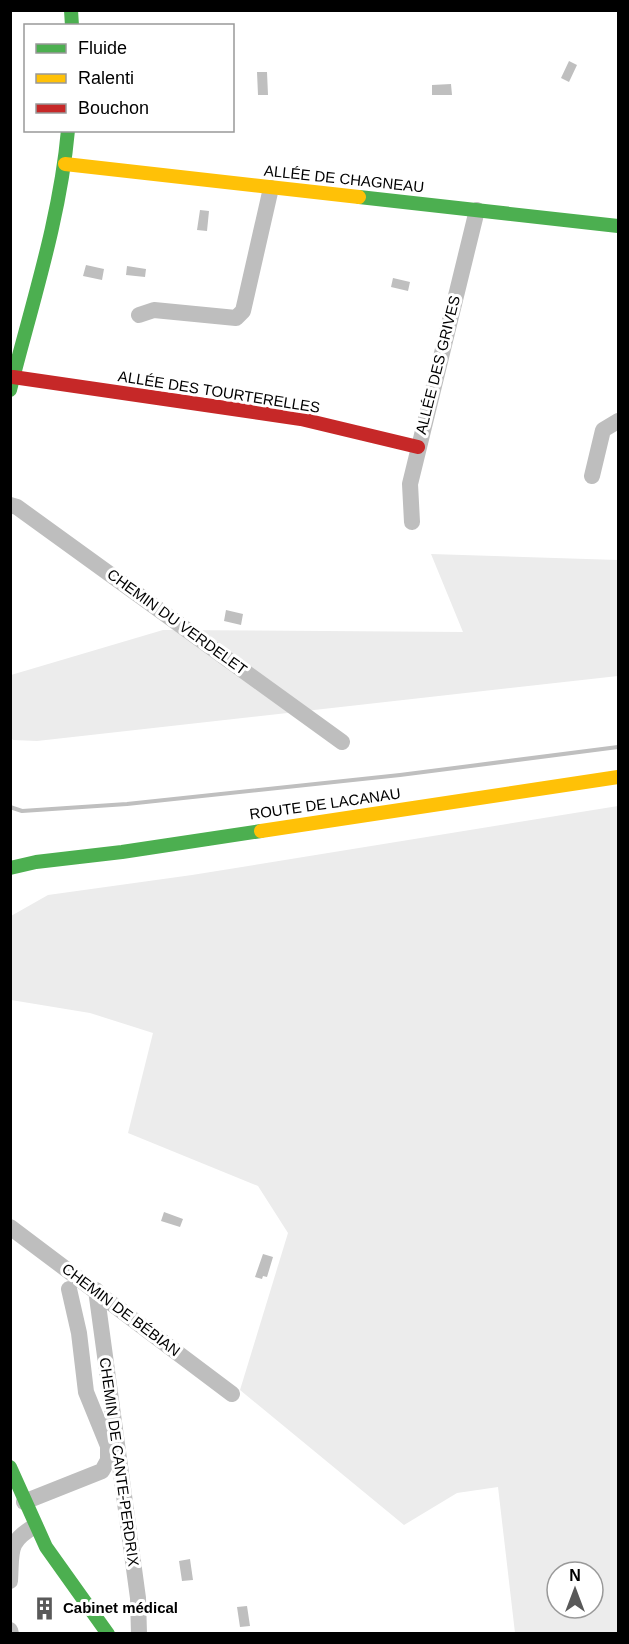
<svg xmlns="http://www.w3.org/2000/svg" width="629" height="1644" viewBox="0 0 629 1644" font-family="Helvetica,sans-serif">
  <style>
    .green { fill: #ececec; fill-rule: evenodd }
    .water { fill: #bfbfbf }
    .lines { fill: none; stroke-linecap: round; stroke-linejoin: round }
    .stream { stroke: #bfbfbf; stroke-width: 4 }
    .street { stroke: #bebebe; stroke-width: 16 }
    .fast { stroke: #4caf50; stroke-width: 14 }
    .slow { stroke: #ffc107; stroke-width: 14 }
    .jam { stroke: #c62828; stroke-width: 14 }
    .labels { text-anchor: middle; stroke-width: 6; stroke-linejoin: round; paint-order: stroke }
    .street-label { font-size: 15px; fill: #000; stroke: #fff }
    .poi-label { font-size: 15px; font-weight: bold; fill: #000; stroke: #fff; text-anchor: start }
  </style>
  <rect width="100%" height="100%" fill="#fff"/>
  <path class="green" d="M431 554 618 560V676L37 741 13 740 11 738V675L163 630 463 632Z
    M618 806V1633H515L498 1487 457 1493 404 1525 240 1390 288 1233 258 1186 128 1133 153 1033 90 1013 11 1000V916L48 895 192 875ZM557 1572H593V1608H557Z"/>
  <path class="water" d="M569 61 577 65 569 82 561 78Z
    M257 72H267L268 95H258Z
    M451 84 452 95H432V85Z
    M200 210 209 211 207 231 197 230Z
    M86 265 104 269 102 280 83 276Z
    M127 266 146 269 145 277 126 275Z
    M393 278 410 282 408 291 391 287Z
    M226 610 243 614 241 625 224 621Z
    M164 1212 183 1219 180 1227 161 1221Z
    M263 1254 273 1257 267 1277 263 1276 262 1279 255 1277Z
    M190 1559 193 1580 182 1581 179 1561Z
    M247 1606 250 1626 240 1627 237 1607Z"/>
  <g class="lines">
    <path class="stream" d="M10 807 22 811 127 804 400 775 618 747"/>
    <path class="street" d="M139 315 154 310 236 318 243 311 271 188
      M592 476 603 430 618 421
      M10 505 17 507 342 742
      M412 522 410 484 477 210
      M10 1227 232 1394
      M96 1290 138 1598 139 1634
      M24 1502 102 1471 108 1460V1446L86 1392 79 1333 69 1289
      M10 1581C12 1551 7 1542 35 1526
      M10 1630 11 1634"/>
    <path class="fast" d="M71 10 72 26
      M359 197 618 226
      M10 390C32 303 60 219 68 130
      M10 868 36 862 122 852 261 831
      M10 1467 46 1547 108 1634"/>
    <path class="slow" d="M65 164 359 197
      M261 831 618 777"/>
    <path class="jam" d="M13 377 301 419 418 447"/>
  </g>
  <defs>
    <symbol id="building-bare" viewBox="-9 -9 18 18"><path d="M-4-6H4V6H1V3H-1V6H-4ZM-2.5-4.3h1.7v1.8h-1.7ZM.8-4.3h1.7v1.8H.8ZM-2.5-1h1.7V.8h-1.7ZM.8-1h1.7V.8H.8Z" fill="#595959" stroke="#fff" stroke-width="2.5" paint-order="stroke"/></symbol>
  </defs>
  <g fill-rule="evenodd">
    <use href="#building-bare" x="28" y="1592" width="33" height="33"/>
  </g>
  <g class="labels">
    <g class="street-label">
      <text transform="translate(344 179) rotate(6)" y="5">ALLÉE DE CHAGNEAU</text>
      <text transform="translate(438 365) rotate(-76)" y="5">ALLÉE DES GRIVES</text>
      <text transform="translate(219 392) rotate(9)" y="5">ALLÉE DES TOURTERELLES</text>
      <text transform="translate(177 622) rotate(36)" y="5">CHEMIN DU VERDELET</text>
      <text transform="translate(325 804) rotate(-8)" y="5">ROUTE DE LACANAU</text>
      <text transform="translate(121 1310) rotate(37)" y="5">CHEMIN DE BÉBIAN</text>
      <text transform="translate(119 1462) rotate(82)" y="5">CHEMIN DE CANTE-PERDRIX</text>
    </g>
    <g class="poi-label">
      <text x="63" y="1613">Cabinet médical</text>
    </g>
  </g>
  <rect width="629" height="1644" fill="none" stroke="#000000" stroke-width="24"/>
  <rect x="24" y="24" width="210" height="108" fill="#ffffff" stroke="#999999" stroke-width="1.5"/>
  <rect x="36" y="44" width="30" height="9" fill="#4caf50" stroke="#999999" stroke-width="1.5"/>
  <text x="78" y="54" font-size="18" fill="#000000">Fluide</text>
  <rect x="36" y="74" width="30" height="9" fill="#ffc107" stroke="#999999" stroke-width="1.5"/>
  <text x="78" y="84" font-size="18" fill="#000000">Ralenti</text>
  <rect x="36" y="104" width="30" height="9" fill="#c62828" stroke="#999999" stroke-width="1.5"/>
  <text x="78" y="114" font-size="18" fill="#000000">Bouchon</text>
  <g transform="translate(575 1590)"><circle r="28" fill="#ffffff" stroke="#999999" stroke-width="1.5"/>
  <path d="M0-4.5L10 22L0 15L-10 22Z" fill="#595959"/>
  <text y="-9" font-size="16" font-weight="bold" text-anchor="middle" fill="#000000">N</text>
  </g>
</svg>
